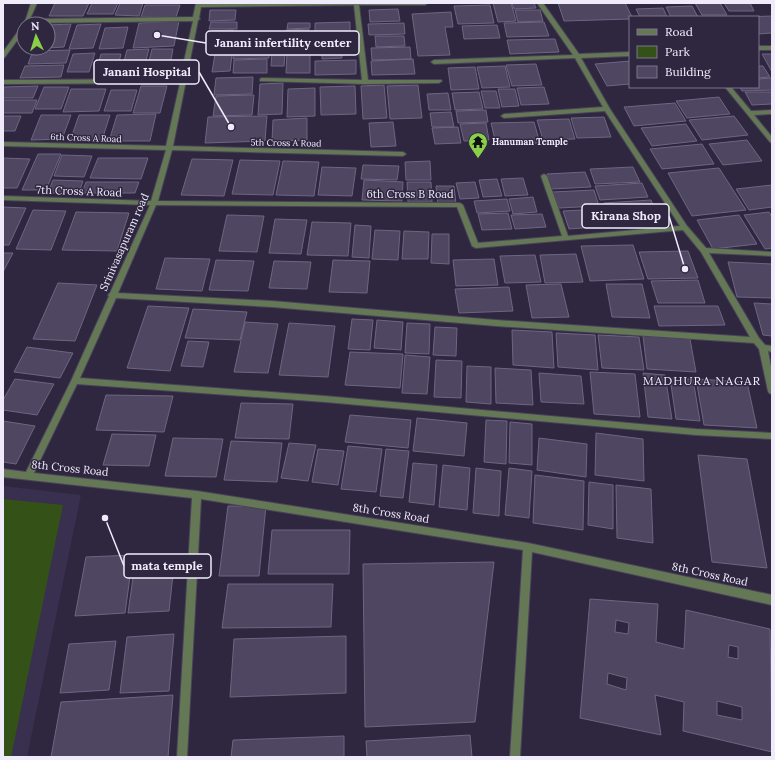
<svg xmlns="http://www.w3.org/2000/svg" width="775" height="760" viewBox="0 0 775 760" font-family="Lora,serif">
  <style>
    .built { fill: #392f4e }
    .green { fill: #345218 }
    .building { fill: #4f4762; stroke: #6d6582; fill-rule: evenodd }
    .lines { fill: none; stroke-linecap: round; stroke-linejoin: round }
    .minor-casing { stroke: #4a425a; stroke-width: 2 }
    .minor { fill: #647855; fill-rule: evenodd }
    .labels { text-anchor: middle; stroke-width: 3; stroke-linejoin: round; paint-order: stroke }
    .far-street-label { font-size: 9px; fill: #efebfb; stroke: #2f2740 }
    .far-poi-label { font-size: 9px; font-weight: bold; fill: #efebfb; stroke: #2f2740; text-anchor: start }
    .street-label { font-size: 11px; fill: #efebfb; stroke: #2f2740 }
    .neighbourhood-label { font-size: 12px; letter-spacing: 1px; fill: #efebfb; stroke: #2f2740 }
    .leader { fill: none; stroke: #efebfb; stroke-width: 1.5 }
    .callout-dot { fill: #efebfb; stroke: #2f2740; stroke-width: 1.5 }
    .callout { fill: #2f2740; stroke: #efebfb; stroke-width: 1.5 }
    .callout-label { font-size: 12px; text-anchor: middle; font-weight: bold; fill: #efebfb }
  </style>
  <rect width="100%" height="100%" fill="#2f2740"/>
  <path class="built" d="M3 486 81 495 27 757H3Z"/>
  <path class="green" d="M3 499 63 505 11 757H3Z"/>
  <path class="building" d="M55 3H89L83 16H49Z
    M92 3H118L113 14H87Z
    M120 3H143L139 16 115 15Z
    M493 3H511L516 21 498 22Z
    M512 3H534L536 8 514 9Z
    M558 3H625L632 17H630V19L564 21Z
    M695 3H720L727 15H702Z
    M724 3H750L754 11H729Z
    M145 5H180L176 17H141Z
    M490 5 494 23 458 24 454 6Z
    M692 6 698 17H671L666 7Z
    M663 8 667 17H640L636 9Z
    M398 9 400 21 370 22 369 10Z
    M210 10H236L235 20 209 21Z
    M515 10H540L543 21 518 22Z
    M451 12 453 27H445L450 55 418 56 412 14Z
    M772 16V33L758 34V17H741Z
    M179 21 174 46 133 48 139 23Z
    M211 22H237V29H209Z
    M350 22V34L315 35V23Z
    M544 22 549 36 507 37 504 23Z
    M288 23H310V28L287 29Z
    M404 23 405 34 369 35 368 24Z
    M71 24 64 47 48 48V25Z
    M101 24 93 48 69 49 77 25Z
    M497 25 500 38 464 39 462 26Z
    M128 27 123 48 99 49 105 28Z
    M309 29V49L285 50 286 30Z
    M233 30 231 46H209L211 31Z
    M375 36H404L405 46 376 47Z
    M555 39 559 52 510 54 507 40Z
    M322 41H341L342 58 322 59Z
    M233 47 230 71 212 72 216 48Z
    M269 47V58L233 59 234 49Z
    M410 47 411 59 372 60 371 48Z
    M149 49 146 60 124 61 127 50Z
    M152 49H173L171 60 149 61Z
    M70 50 66 63 28 64 33 51Z
    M272 52H285L284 66H271Z
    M310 52V73H286L287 53Z
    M95 53 89 72H67L73 54Z
    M101 54H121L116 75 95 76Z
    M762 54H772V72Z
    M267 59V73H233L234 60Z
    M413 59 415 74 372 75 371 61Z
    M356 60V74L315 75V61Z
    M630 61V84L607 86 595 64Z
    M536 64 542 85 512 86 506 65Z
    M64 65 61 77 20 78 25 66Z
    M505 66 510 87 482 88 477 67Z
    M758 66H763L770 77 758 78Z
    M475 67 479 89 451 90 448 68Z
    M253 77 252 94 214 95 216 78Z
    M772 78V90L742 91 740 87H758V79Z
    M283 83 282 114 258 115 260 84Z
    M384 85 387 118 363 119 361 86Z
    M418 85 422 118 390 119 387 86Z
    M38 86 33 98H3L4 87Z
    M141 86H167L160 113H133Z
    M355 86 356 114 321 115 320 87Z
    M44 87H69L61 109H35Z
    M544 87 549 104 521 105 517 88Z
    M315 88V116L287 117 288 89Z
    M71 89H106L99 111 63 112Z
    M498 89H515L519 106 502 107Z
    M111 90H137L131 111H104Z
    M481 91H496L500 108H485Z
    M479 92 483 109 455 110 452 93Z
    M745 92H772V104L752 105Z
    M448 93 451 110H429L427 94Z
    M254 95 252 115 213 116 216 96Z
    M719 97 730 114 687 118 676 101Z
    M3 100H37L32 113H3Z
    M675 103 686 121 634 126 624 107Z
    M486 110 488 122 458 123 456 111Z
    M451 112 454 127H432L430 113Z
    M156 114 150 141H109L117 115Z
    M41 115H71L62 139 31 140Z
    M79 115H110L102 140 70 141Z
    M3 116H21L15 131H3Z
    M267 116 265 141 205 143 208 117Z
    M734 116 748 135 702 140 689 120Z
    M604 117 611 137 577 138 571 118Z
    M307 118V140L272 141 273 120Z
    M569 119 575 139 543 140 537 120Z
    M393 122 396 146 371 147 369 123Z
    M534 122 540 143 496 144 491 123Z
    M486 123 489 140 464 141 460 124Z
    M686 124 697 141 652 146 641 128Z
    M458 127 461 143 435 144 432 128Z
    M747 140 762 161 723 165 709 144Z
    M702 144 714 164 662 169 650 149Z
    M38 154H61L46 190H22Z
    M62 155 92 156 84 177 54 176Z
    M3 158 30 159 17 188H3Z
    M98 158H148L141 179 90 178Z
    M192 159 233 160 224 196 181 195Z
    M240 160 280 161 273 195 232 194Z
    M283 161 319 162 314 196 276 195Z
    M430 161 431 180H406L405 162Z
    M363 165 399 166 397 180 361 179Z
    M322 167 356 168 352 196 318 195Z
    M633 167 640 182 595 184 590 169Z
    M719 168 746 210 692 216 668 173Z
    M585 172 591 187 551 189 547 174Z
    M523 178 528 195 505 196 501 179Z
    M497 179 502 196 483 197 479 180Z
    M53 180 83 181 79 193H48Z
    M364 180 403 182 402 201 362 200Z
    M86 182H139L135 193H82Z
    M407 182H431L432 202H408Z
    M475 182 479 198 460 199 456 183Z
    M642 183 648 197 600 200 595 186Z
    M772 185V207L749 210 736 189Z
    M436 186H454L456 204H438Z
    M594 190 599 206 559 208 553 192Z
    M533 197 537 212 513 214 509 199Z
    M507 199 510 211 477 213 474 201Z
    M651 200 660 222 612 225 604 203Z
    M3 207 26 208 9 245H3Z
    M603 209 609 226 569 229 563 211Z
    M33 210 66 211 51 250 16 249Z
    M76 212 129 213 117 251 62 250Z
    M769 212 772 217V248L765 249 744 215Z
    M508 213 512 229 482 230 478 214Z
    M542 214 546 227 515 229 511 215Z
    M227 215 264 216 257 252 219 251Z
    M739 215 757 244 713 249 697 220Z
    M275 219 307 220 301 254 269 253Z
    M312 222 351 223 348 256 307 255Z
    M355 225 371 226 369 258 352 257Z
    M375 230 400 231 398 260 372 259Z
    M404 231 429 232 428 259H402Z
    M432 234H449V264L431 263Z
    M633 245 644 279 590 281 581 246Z
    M688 251 698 278 648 279 639 252Z
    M3 253H13L3 272Z
    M576 254 583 282 545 283 540 255Z
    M535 255 541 282 505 283 500 256Z
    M165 258 210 259 202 291 156 289Z
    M494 259 498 285 456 286 453 260Z
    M216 260 254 261 248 291 209 290Z
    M333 260 370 261 367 293 329 292Z
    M274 261 311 262 307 289 269 288Z
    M728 262 772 264V298L737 297Z
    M698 280 705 303H658L651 281Z
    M58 283 97 285 75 341 33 339Z
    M561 284 569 317 532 318 526 285Z
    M606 284H642L650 318 612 317Z
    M509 287 513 311 459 313 455 289Z
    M754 303 772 304V336L763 335Z
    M148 306 189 308 170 371 127 368Z
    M654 306H718L725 325 659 326Z
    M193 309 247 312 240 340 185 338Z
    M352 319 373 320 370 350 348 349Z
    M377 320 403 322 401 350 374 348Z
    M245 322 278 324 268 373 234 372Z
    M289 323 335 326 328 377 279 375Z
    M407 323 430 324 429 354 405 353Z
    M435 327 457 328 456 356 433 355Z
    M512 330 552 332 554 368 513 365Z
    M556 333 595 335 598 370 558 367Z
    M598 335 639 337 644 370 602 368Z
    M643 336 690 339 696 372 647 369Z
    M188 341 209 342 203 367 181 366Z
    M27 347 73 353 60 378 14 372Z
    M350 352 403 354 400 388 345 385Z
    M405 355 430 357 427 394 402 393Z
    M436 360 462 361 461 398 434 397Z
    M467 366 491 367V404L466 402Z
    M495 368 531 370 533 405 496 403Z
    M590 372 635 374 640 417 594 414Z
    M539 373 581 376 584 404 541 402Z
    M643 373 665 375 672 419 648 417Z
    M670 378 693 379 700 421 676 419Z
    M15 379 54 384 37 415 3 410V400Z
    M696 379 747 382 757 428 704 425Z
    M106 395 173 396 164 432 96 430Z
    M241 403 293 404 289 439 235 438Z
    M350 415 411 420 408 448 345 442Z
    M417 418 467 423 464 456 413 451Z
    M486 420 507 421 506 464 484 462Z
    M3 421 35 426 16 464 3 462Z
    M510 422 532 424V465L509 463Z
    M596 433 643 439 644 481 595 475Z
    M112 434 156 435 149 466 103 465Z
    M173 438 223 439 216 477 165 476Z
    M539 438 587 444 586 477 537 470Z
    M231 441 282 443 277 482 224 480Z
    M289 443 316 445 308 481 281 478Z
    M348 446 382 449 376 492 341 489Z
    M318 449 344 451 338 485 312 482Z
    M386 449 409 451 403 498 380 496Z
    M698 455 747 459 767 568 712 562Z
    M413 463 437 465 434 505 409 502Z
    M443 465 470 468 467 510 439 507Z
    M476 468 501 471 499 516 473 513Z
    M509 468 532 471 529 518 505 515Z
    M535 475 584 481 583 530 533 523Z
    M589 482 613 485V529L588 525Z
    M616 485 651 489 653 543 617 538Z
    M228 506H266L259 576H219Z
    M272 530H350L349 574H268Z
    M133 555 125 613 75 616 86 557Z
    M175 556 169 611 128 613 136 557Z
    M494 562 475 722 365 727 363 564Z
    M228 584H333L331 627 222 628Z
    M590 599 658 604 656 642 684 649 686 610 770 629 772 752 683 731 684 702 655 695 661 735 580 718ZM616 620 629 623 628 634 615 632ZM729 645 738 647V659L728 657ZM608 673 627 678 626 690 607 684ZM717 701 742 707V720L717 715Z
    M174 634 169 691 120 693 127 637Z
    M346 636V693L230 697 234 639Z
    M116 641 109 690 60 693 69 644Z
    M173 695 168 757H51L61 702Z
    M470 735 472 757H367L366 741Z
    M344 736V757H231L233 740Z"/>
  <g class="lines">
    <defs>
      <path id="minor" d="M31 3H37L30 19 193 17 196 3H428L425 5H359L368 80H441L442 81 439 83 365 84 260 81V79L262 78 362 80 354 5 201 7 199 18 200 19 198 20 173 146 403 152 406 154 403 156 172 150 158 201 460 203 463 205 478 243 562 236 541 176 544 174 547 176 568 236 680 226 605 111 504 118 501 116 504 114 603 107 575 58 434 64 431 62 434 60 573 55 537 3H543L579 54 630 52V56L581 58 610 109 687 226 706 248 772 252V256L709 253 759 338 765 345 772 346V352L768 351 772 372V394L769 393 768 391 759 349 754 343 496 326 272 307 116 298 80 378 325 396 696 429 772 433V439L696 435 325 402 77 384 34 473 197 491 528 543 772 595V605L532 552 520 757H510L523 550 201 499 187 757H177L192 498 3 477V469L26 472 71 381 109 296 108 295 110 293 150 205 3 200V196L151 201 166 150 3 146V142L166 146 180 83 3 84V80L180 79 193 21 29 23V24L24 25ZM156 205 457 207 472 246 476 248 683 230 701 252 750 337 496 320 272 301 118 293Z
        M24 25V31L5 57 3 58V52L22 26Z
        M758 46H772V50H758Z
        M725 87H731L751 111 772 110V114L754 115 772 137V143L770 142Z"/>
    </defs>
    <use href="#minor" class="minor-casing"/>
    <use href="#minor" class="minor"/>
  </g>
  <defs>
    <symbol id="temple-pin" viewBox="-11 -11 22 30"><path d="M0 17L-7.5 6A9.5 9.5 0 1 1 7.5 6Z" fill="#89cf48" stroke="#2f2740"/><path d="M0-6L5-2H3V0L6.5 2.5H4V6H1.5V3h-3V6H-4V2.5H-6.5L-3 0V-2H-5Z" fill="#111"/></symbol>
  </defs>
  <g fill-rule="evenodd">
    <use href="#temple-pin" x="467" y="131" width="22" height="30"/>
  </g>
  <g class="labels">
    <g class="far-street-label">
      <text transform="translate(86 138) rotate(2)" y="3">6th Cross A Road</text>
      <text transform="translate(286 143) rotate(1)" y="3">5th Cross A Road</text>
    </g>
    <g class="far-poi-label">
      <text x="492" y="145">Hanuman Temple</text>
    </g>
    <g class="street-label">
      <text transform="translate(79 191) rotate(2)" y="4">7th Cross A Road</text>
      <text x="410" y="198">6th Cross B Road</text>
      <text transform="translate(124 242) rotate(-66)" y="4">Srinivasapuram road</text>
      <text transform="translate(70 468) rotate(6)" y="4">8th Cross Road</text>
      <text transform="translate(391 513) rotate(9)" y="4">8th Cross Road</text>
      <text transform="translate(710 574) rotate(12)" y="4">8th Cross Road</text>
    </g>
    <g class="neighbourhood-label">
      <text x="702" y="385">MADHURA NAGAR</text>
    </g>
  </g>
  <path class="leader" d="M157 35L206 43M231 127L199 72M685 269L669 216M105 518L124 566"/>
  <g class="callout-dot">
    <circle cx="157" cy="35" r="4"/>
    <circle cx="231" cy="127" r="4"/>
    <circle cx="685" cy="269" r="4"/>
    <circle cx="105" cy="518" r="4"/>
  </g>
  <g class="callout">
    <rect x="206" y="31" width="153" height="24" rx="4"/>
    <rect x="94" y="60" width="105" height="24" rx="4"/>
    <rect x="582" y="204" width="87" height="24" rx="4"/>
    <rect x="124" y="554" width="87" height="24" rx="4"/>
  </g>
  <g class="callout-label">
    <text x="283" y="47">Janani infertility center</text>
    <text x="147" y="76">Janani Hospital</text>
    <text x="626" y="220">Kirana Shop</text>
    <text x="167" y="570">mata temple</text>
  </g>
  <rect width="775" height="760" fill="none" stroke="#efebfb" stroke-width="8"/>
  <rect x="629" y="16" width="130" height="72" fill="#2f2740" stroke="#7c758b"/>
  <rect x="637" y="29" width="20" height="6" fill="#647855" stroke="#7c758b"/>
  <text x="665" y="36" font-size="12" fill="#efebfb">Road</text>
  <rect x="637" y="46" width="20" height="12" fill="#345218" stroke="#7c758b"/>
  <text x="665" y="56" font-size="12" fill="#efebfb">Park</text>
  <rect x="637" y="66" width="20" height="12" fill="#4f4762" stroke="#7c758b"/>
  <text x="665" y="76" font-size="12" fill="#efebfb">Building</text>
  <g transform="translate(36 36) rotate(356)"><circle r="19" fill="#2f2740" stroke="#7c758b"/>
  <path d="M0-3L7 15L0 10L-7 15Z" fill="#89cf48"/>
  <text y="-6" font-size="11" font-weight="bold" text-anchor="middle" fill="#efebfb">N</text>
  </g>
</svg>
